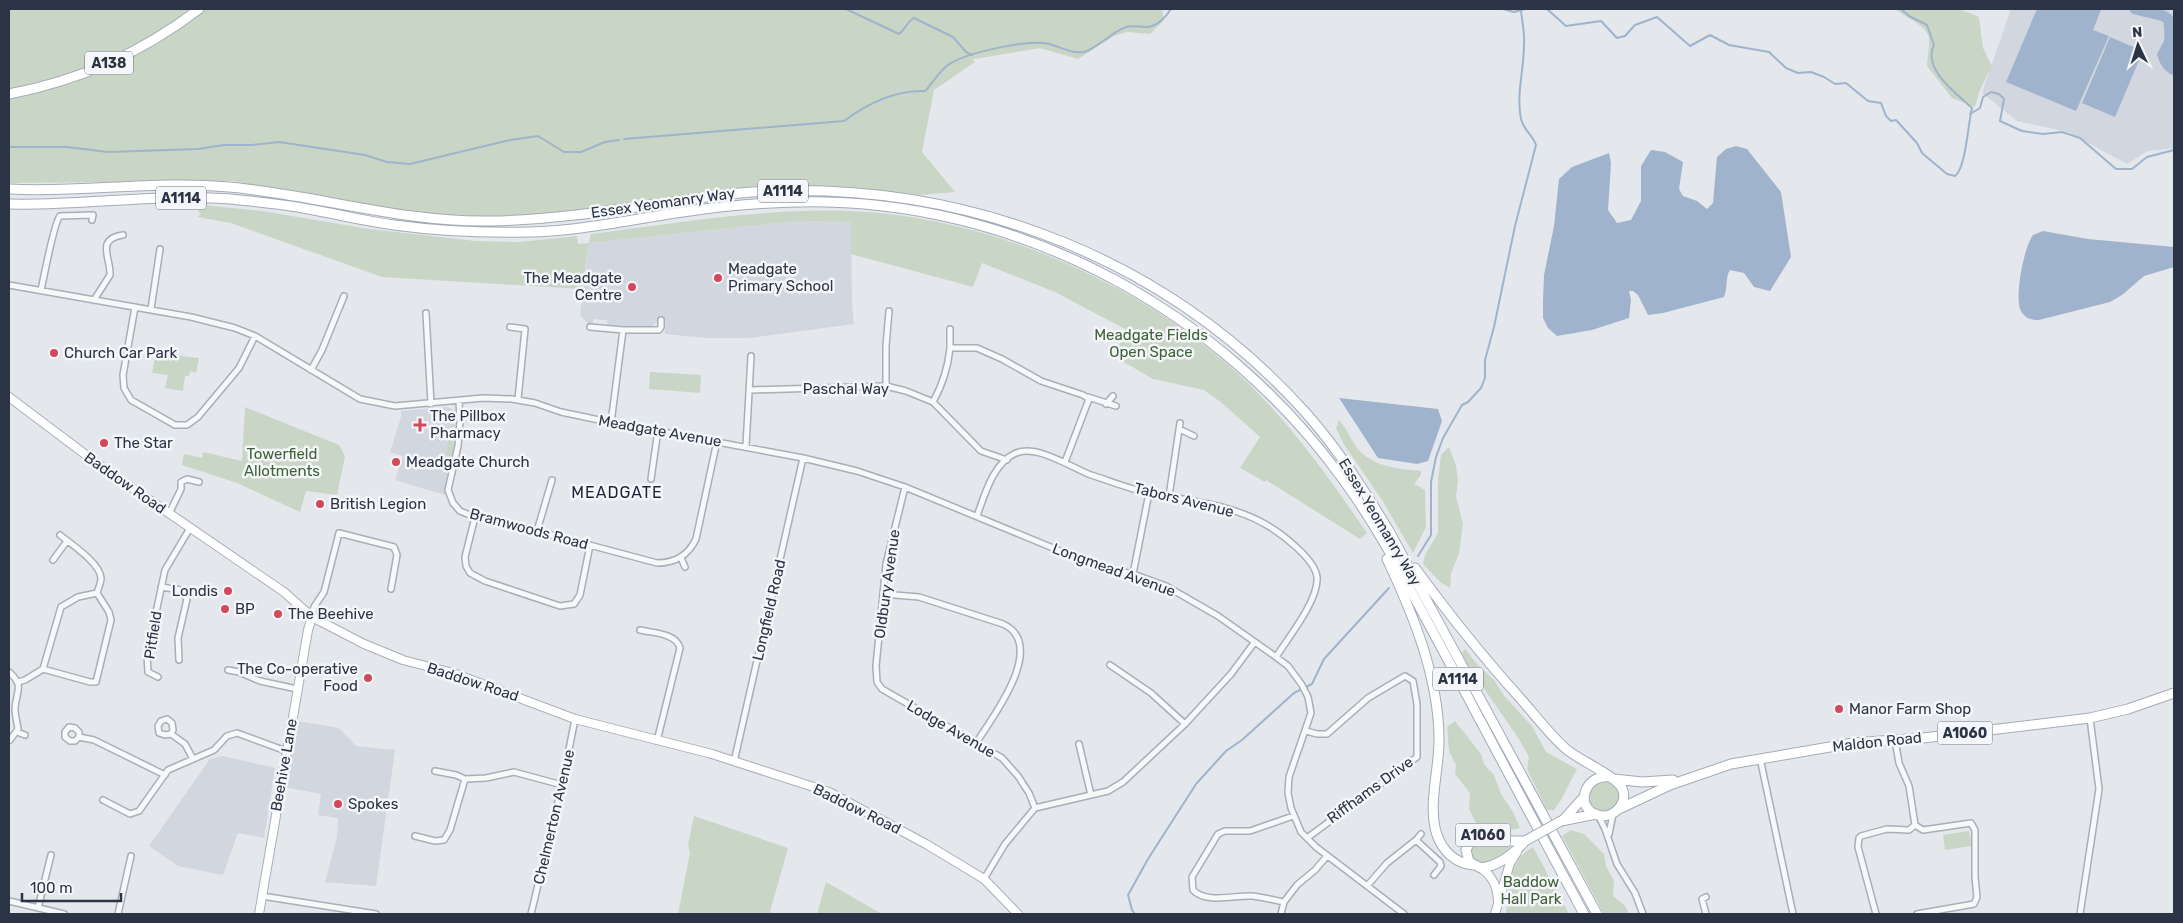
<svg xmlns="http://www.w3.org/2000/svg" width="2183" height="923" viewBox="0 0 2183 923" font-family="Rubik,sans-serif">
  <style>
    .built { fill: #d2d6de }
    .green { fill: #c9d6c5 }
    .water { fill: #9fb4cc }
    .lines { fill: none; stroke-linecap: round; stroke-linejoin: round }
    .stream { stroke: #9fb4cc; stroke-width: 2 }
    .river { stroke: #9fb4cc; stroke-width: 11 }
    .street-casing { stroke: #a9aeb7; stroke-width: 8 }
    .secondary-casing { stroke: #a9aeb7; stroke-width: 10 }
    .primary-casing { stroke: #a3abb8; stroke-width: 11 }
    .street { stroke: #f7f8fa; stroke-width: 5 }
    .secondary { stroke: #fff; stroke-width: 8 }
    .primary { stroke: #fff; stroke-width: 9 }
    .primary-bridge-casing { stroke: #a3abb8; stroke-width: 11; stroke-linecap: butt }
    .primary-bridge { stroke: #fff; stroke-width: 9 }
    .poi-dot { fill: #d1495b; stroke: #f4f6f9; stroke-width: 2 }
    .labels { text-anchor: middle; stroke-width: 5; stroke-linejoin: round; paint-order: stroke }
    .shield { fill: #f4f6f9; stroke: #676e7b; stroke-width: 1 }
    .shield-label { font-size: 14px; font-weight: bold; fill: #2b3445 }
    .street-label { font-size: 15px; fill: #2b3445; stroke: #f4f6f9 }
    .poi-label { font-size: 15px; fill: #2b3445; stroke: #f4f6f9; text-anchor: start }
    .park-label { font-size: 15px; fill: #3f6138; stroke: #f4f6f9 }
    .neighbourhood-label { font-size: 16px; letter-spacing: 1px; fill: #1d2536; stroke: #f4f6f9 }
  </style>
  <rect width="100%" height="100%" fill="#e4e7ec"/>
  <path class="built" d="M2011 9H2174V148L2148 151 2127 164 2068 132 2017 121 1982 93Z
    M796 221 851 222 852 306 854 324 749 338H706L665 334V319L658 321 651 327 608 325 606 320 594 319 592 324H588L580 315 589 243Z
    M447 407 454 410 455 413V432L453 453 445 483V495L395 480 403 456 390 452 401 417V411Z
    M297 721 339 728 356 746 395 750 376 886 325 882 337 837 338 818 318 815 321 794 284 787Z
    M223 756 275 768 264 838 238 833 223 875 178 866 149 846 210 759Z"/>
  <path class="green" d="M9 9H1162L1164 20 1150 34 1127 32 1116 35 1078 59 1040 48 974 59 973 60 975 62 934 90 922 152 955 192 919 195 839 187 768 184 570 214 460 217 367 205 233 181 9 183Z
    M1896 9H1959L1979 17 1983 48 1992 66 1980 90 1975 107 1952 98 1927 66C1927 57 1930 46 1929 38 1927 25 1905 18 1896 9Z
    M204 205 262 211 369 229 476 241 519 242 577 236 578 244 589 243 591 234C677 223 763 208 850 211 995 216 1160 291 1260 395 1301 438 1334 485 1367 533L1360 539 1266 480 1265 482 1240 468 1260 437 1222 403 1204 390 1153 379 1115 357 1125 329 1055 292 982 263 973 287 851 254V222L796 221 589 243 582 289 382 277 231 223 197 217 201 214 195 208H203Z
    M156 353 199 358 196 373 190 371 189 376H185L183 391 165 388 168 375 152 373Z
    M650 372 701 375 700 393 649 389Z
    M245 407 339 445 345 456 337 495 306 491 300 512 237 483 182 465 184 454 202 458 203 452 242 461Z
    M1339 420C1347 429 1351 440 1358 449 1373 467 1400 469 1421 471V475L1414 484 1425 490 1426 527 1413 553 1382 500 1343 443 1336 428Z
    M449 432H455L450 464 446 463Z
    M1449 447 1456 465 1458 481 1456 496 1463 524 1459 553 1451 573 1450 588 1440 582 1423 564 1425 555 1438 533V480L1441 455Z
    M1465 649 1477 664 1494 680 1505 697 1532 726 1546 752 1577 769 1562 798 1554 810H1547L1527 769 1529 757 1519 739 1469 667 1462 653Z
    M1455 721 1481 754 1484 764 1494 775 1501 794 1513 812 1520 828C1504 832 1491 828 1476 823L1469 809 1470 793 1455 774 1456 765 1449 751 1447 727Z
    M1589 796a15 15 0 1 1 30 0a15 15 0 1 1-30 0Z
    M694 816 788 848 770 912 775 914H678L690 853 688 845Z
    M1571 830 1584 834 1604 854 1606 866 1614 881 1613 896 1625 906 1629 914H1604L1562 836Z
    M1969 831 1972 846 1945 850 1943 835Z
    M1481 839 1513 848 1493 861 1478 863C1471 858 1470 852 1472 844Z
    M1533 847 1569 914 1540 913 1506 914C1510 888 1507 861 1533 847Z
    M826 882 882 914H817Z"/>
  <path class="water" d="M2037 9 2101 10 2093 30 2109 36 2076 111 2006 82Z
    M2174 27V76C2164 71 2160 65 2157 54L2164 41 2166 28Z
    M2110 37 2143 51 2115 117 2082 103Z
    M1736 146 1747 149 1781 192 1791 257 1770 291 1754 287 1744 273 1730 270C1725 278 1728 288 1724 297L1663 313 1648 315 1638 295 1633 291H1629L1631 300 1629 318 1592 330 1557 336 1548 328 1543 318V301L1544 275 1554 226 1559 179 1572 167 1609 153 1611 163 1608 210 1617 223 1631 220 1641 201V166L1651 150 1665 152 1683 162 1679 189 1683 196 1697 201 1707 209 1713 203 1717 157 1726 149Z
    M2043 231 2088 239 2174 247V267L2144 276 2122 295 2110 302 2039 320C2030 320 2024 318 2020 309 2015 294 2024 247 2033 235Z
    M1339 398 1438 409 1442 421 1428 461 1417 464 1378 458Z"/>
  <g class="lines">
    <path class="stream" d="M828 9H845
      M846 9 899 34C905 29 907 22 914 18L953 37 966 52 972 55
      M1467 9H1491
      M1503 9 1514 12 1525 9
      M1547 9 1566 26 1601 21 1617 38 1625 36 1635 25 1657 17 1690 46 1710 35 1729 45 1769 52 1786 68 1798 73 1811 72 1824 77 1835 84 1846 83 1868 101 1881 103 1886 116 1891 121 1896 120 1917 143 1922 153 1947 174 1955 176C1966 168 1968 123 1972 108 1956 93 1922 69 1934 45L1927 25 1909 16 1901 9
      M1970 114 1980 108 1983 97 1991 92 1999 94 2004 99 2000 121 2022 131 2043 134 2062 132 2080 138 2116 169H2132L2147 157 2174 150
      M624 139 844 121C868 103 895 90 925 91 933 83 941 68 951 63 970 52 1022 41 1044 43 1059 45 1068 54 1084 52 1094 50 1112 32 1126 27 1133 25 1138 27 1145 27 1156 28 1166 17 1171 9
      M9 147H67L108 152 198 149 224 145H252L279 142 365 155 387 162 410 164 510 140 538 136 564 152H581L605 142 619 140
      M1418 556 1431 535V482L1436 457 1443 438 1462 405 1468 402 1481 388 1485 378V360L1494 327 1515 226 1536 145C1532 134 1524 131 1521 119 1516 94 1524 70 1524 45 1525 33 1522 22 1521 10
      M1135 914 1132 910 1128 895 1148 859 1196 784 1226 751 1242 740 1294 693 1312 684 1324 659 1389 588"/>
    <path class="river" d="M2135 9 2164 16 2169 20 2171 52 2174 56"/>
    <defs>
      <path id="street" d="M9 285 191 317 235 328 255 336 360 399 395 406 483 398 512 399 535 403 561 412 604 421 803 458 857 471 905 487 1099 567 1133 574 1166 586 1218 616 1276 657 1288 666 1302 685 1308 697 1311 713 1289 777 1288 793 1291 808 1301 832 1316 847 1404 914
        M41 290C44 277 54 222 60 216L93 215 92 220
        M94 300 110 275C111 258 95 239 123 235
        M135 307 123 375 124 388 131 400 175 425H187L198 417 239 368 255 336
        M151 309 160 249
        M426 313 431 404
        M510 327 525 329 518 399
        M590 327 623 330 611 423
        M623 330H659L661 327V320
        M950 348V329
        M311 370 322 350 344 296
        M886 386V346L889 311
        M750 390 886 386 906 391 933 402 981 451 1007 460
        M1088 397 1116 406
        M459 401 460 421 458 446 448 490 453 503 460 511 475 517 537 531 657 563C675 563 688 556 696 539L717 441
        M933 402C943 384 948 368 950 348H977L1002 359 1041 381 1083 395 1089 399 1065 462
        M1106 404 1113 396
        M1179 429 1194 436
        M746 446 751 356
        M651 479 658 430
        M905 487 886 564 876 666 877 682 882 689 1002 758 1018 776 1029 793 1035 808
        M1169 496 1180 423
        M169 514 181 489V482L187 479 199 482
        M977 516C985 494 993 463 1016 453 1037 444 1072 468 1091 475 1110 481 1130 489 1149 493 1188 501 1230 504 1265 524 1281 533 1315 559 1317 577 1319 600 1288 638 1276 657
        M475 517 465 557 466 566 470 573 485 581 560 606 574 604 580 595 590 545
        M537 531 552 480
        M681 558 685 567
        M53 560 67 541
        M1133 574 1149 493
        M161 587 181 590 187 599 178 638 179 660
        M883 594 919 597 1003 624C1048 645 993 717 976 743
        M312 617 314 607 324 592 339 533 394 547 397 555 391 589
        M640 630C653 633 676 633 680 648L657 741
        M1110 665 1151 693 1185 724
        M43 669 90 682H96L111 620 109 612 97 593
        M228 670 239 672 260 681 297 689
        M9 672C25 686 16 691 15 709 15 715 17 722 18 729L10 740
        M158 677 148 672 147 655 165 570 190 528
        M18 682 25 680 43 669 61 607 78 597 97 593C98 589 101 583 101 578 100 563 71 544 60 535
        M1306 731 1317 734H1327L1368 698 1405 676 1413 681 1417 704V757L1307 838
        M17 732 25 735
        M171 734 165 735 159 733 158 726 161 721 167 719 172 723 173 730 171 734 185 744 193 759
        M79 737V732L75 728 69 727 65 732V737L70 741H75L79 737 94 740 165 775
        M1895 740 1899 763 1909 786 1915 825 1923 830 1971 823 1975 830V877L1977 897 1974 904 1917 914
        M1079 744 1091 795
        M1760 758 1793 914
        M734 762 803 458
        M435 771 456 775 465 779 486 778 514 772 562 785
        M103 800 130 814 139 811 168 770 214 750 227 736 237 733 286 751
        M1598 815 1605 829 1617 864 1635 893 1643 914
        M1293 816 1250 831H1225L1218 834 1192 877 1193 890C1206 904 1235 895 1252 896 1263 897 1273 900 1284 902L1297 885 1315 870 1327 856
        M1609 834 1613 814
        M415 836 435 841 444 840 450 830 465 779
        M1416 840 1421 834
        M984 879 1005 844 1035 808 1108 791 1123 782 1185 724 1231 674 1254 643
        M1367 886 1387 863 1416 840 1440 862 1441 866 1434 875
        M262 896 376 914
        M1706 897 1702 899 1706 914
        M9 901 64 914
        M38 908 51 855
        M118 914 131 856
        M531 914 562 785 575 719
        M1281 914 1284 902
        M1876 914 1858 847 1859 838 1861 836 1887 829 1909 830 1915 825
        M2080 914 2099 789 2090 718"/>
      <path id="secondary" d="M9 397 106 470 284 592 312 617 364 644 403 660 453 673 575 719 712 754 829 792 926 844 984 879 1018 914
        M1481 868C1493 877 1497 886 1498 901
        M259 914 308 630 312 617
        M1495 914 1510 863 1517 852"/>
      <path id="primary" d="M9 94C78 81 143 52 199 9
        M9 189C82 193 155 180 229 187 317 195 403 223 491 221 547 220 602 212 657 204 695 199 732 192 770 191 974 184 1169 260 1306 413 1338 449 1364 490 1389 531L1597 914
        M9 204C83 206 158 193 231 199 257 202 283 204 308 209 337 214 365 221 394 225 438 231 484 233 529 232 581 231 632 219 683 212 730 205 779 201 827 202 1029 207 1220 313 1339 474 1382 531 1413 596 1447 658 1492 743 1538 829 1584 914
        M1387 559C1413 614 1438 675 1439 737 1440 768 1427 805 1437 835 1443 851 1455 863 1473 865
        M1415 568C1448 613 1482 656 1520 698 1535 715 1549 734 1566 749 1579 760 1616 776 1622 788 1629 803 1613 820 1597 815 1573 806 1586 773 1610 777
        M1614 779 1642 782 1673 780
        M1617 810 1670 785 1731 764 1853 743 1923 738 2090 718 2128 709 2174 693
        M1564 819 1584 797
        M1561 821 1596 814
        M1482 835 1505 841H1525C1514 854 1498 866 1481 868L1469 862 1466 850 1471 840Z"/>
    </defs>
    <use href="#street" class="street-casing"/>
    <use href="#secondary" class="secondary-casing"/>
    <use href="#primary" class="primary-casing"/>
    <use href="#street" class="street"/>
    <use href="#secondary" class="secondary"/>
    <use href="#primary" class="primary"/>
    <defs>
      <path id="primary-bridge" d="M1525 841 1561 821"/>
    </defs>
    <use href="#primary-bridge" class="primary-bridge-casing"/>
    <use href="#primary-bridge" class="primary-bridge"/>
  </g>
  <g class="poi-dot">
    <circle cx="718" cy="278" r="5"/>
    <circle cx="632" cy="287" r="5"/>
    <circle cx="54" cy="353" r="5"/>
    <path d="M417.5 417.5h5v5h5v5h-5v5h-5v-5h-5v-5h5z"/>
    <circle cx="104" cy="443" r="5"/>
    <circle cx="396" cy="462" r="5"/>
    <circle cx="320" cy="504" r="5"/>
    <circle cx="228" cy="591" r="5"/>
    <circle cx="225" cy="609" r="5"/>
    <circle cx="278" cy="614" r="5"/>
    <circle cx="368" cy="678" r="5"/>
    <circle cx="1839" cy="709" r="5"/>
    <circle cx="338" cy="804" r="5"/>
  </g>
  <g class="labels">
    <g class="shield">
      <rect x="85" y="51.5" width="48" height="23" rx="4"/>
      <rect x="758" y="179.5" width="50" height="23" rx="4"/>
      <rect x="156" y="186.5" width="50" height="23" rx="4"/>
      <rect x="1433" y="667.5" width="50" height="23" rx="4"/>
      <rect x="1937.5" y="721.5" width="55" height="23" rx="4"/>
      <rect x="1455.5" y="823.5" width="55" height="23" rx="4"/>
    </g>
    <g class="shield-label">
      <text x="109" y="68">A138</text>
      <text x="783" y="196">A1114</text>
      <text x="181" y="203">A1114</text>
      <text x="1458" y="684">A1114</text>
      <text x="1965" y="738">A1060</text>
      <text x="1483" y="840">A1060</text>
    </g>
    <g class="street-label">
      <text transform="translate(663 203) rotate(-8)" y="5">Essex Yeomanry Way</text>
      <text x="846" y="394">Paschal Way</text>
      <text transform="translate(660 431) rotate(10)" y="5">Meadgate Avenue</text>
      <text transform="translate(125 483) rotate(35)" y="5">Baddow Road</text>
      <text transform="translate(1184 500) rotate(14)" y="5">Tabors Avenue</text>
      <text transform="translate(1380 522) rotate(59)" y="5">Essex Yeomanry Way</text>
      <text transform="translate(529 529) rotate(15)" y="5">Bramwoods Road</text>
      <text transform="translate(1114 570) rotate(20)" y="5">Longmead Avenue</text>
      <text transform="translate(887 584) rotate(-82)" y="5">Oldbury Avenue</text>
      <text transform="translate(769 610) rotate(-77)" y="5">Longfield Road</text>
      <text transform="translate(153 635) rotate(-81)" y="5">Pitfield</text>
      <text transform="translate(473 682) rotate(18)" y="5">Baddow Road</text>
      <text transform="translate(951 729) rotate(30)" y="5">Lodge Avenue</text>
      <text transform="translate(1877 742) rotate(-6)" y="5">Maldon Road</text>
      <text transform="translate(284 765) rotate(-80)" y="5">Beehive Lane</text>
      <text transform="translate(1370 790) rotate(-36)" y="5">Riffhams Drive</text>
      <text transform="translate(857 809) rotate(26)" y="5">Baddow Road</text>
      <text transform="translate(554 817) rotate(-77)" y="5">Chelmerton Avenue</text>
    </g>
    <g class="poi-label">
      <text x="728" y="274">Meadgate<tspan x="728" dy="17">Primary School</tspan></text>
      <text x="622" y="283" text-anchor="end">The Meadgate<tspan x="622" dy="17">Centre</tspan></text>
      <text x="64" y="358">Church Car Park</text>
      <text x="430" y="421">The Pillbox<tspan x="430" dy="17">Pharmacy</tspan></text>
      <text x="114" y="448">The Star</text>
      <text x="406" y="467">Meadgate Church</text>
      <text x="330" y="509">British Legion</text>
      <text x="218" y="596" text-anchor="end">Londis</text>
      <text x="235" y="614">BP</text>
      <text x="288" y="619">The Beehive</text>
      <text x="358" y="674" text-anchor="end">The Co-operative<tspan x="358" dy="17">Food</tspan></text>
      <text x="1849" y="714">Manor Farm Shop</text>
      <text x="348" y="809">Spokes</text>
    </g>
    <g class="park-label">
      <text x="1151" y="340">Meadgate Fields<tspan x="1151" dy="17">Open Space</tspan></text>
      <text x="282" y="459">Towerfield<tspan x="282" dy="17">Allotments</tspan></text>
      <text x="1531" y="887">Baddow<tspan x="1531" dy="17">Hall Park</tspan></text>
    </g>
    <g class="neighbourhood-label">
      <text x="617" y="498">MEADGATE</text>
    </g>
  </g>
  <rect width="2183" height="923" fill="none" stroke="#2b3445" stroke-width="20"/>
  <g transform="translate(2138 45) rotate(356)" stroke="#f4f6f9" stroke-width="4" paint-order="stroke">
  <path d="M0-4L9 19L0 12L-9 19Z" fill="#2b3445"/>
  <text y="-8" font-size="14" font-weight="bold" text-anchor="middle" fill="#2b3445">N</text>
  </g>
  <path d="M22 893v8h99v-8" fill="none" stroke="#2b3445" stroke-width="2.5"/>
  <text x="30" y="893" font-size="15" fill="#2b3445" stroke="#f4f6f9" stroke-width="4" paint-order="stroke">100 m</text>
</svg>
